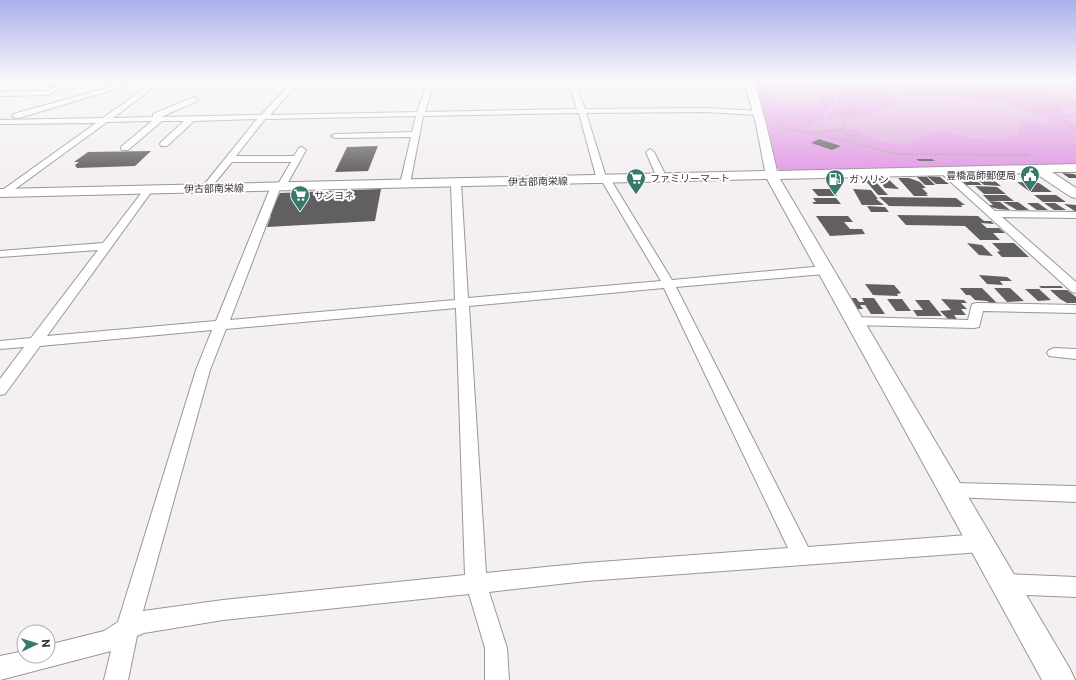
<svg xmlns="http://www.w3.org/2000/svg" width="1076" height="680" viewBox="0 0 1076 680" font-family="Commissioner,'Noto Sans JP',sans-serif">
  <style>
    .green { fill: #dface0 }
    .forest { fill: #e29ae4; fill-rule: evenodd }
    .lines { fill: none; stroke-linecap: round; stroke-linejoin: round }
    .stream { stroke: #f0a8f3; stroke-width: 2.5 }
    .building { fill: #625f62 }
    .street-casing { stroke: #999699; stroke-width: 2 }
    .secondary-casing { stroke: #999699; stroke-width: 2 }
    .path-far1 { stroke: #aba9ab; stroke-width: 1.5; stroke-dasharray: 2 1; stroke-linecap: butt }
    .path { stroke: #aba9ab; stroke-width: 2; stroke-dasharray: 3 1.5; stroke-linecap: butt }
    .street { fill: #fff; fill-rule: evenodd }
    .secondary { fill: #fff; fill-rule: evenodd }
    .labels { text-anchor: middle; stroke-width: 4; stroke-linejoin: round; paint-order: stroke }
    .far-poi-label { font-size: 10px; fill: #353435; stroke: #fffdff; text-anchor: start }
    .far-street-label { font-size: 10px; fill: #353435; stroke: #fffdff }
  </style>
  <rect width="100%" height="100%" fill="#f3eff3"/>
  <path class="green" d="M754 81H1076V165L780 170 776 167 767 123Z"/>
  <path class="forest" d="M754 81H769L776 100 800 106 821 105 820 94 812 81H885L890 96 895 100V104L857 118H821L807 130 854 129 869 137 891 144 907 145 940 130 968 138 988 139H1004L1016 136 1020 123H1039L1054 127 1039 114 1012 106 1002 101 941 97 903 96 906 89C928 87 964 99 978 81H1076V94L1065 93 1049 95 1057 100 1076 102V107L1064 105 1065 108 1061 110 1064 113 1076 114V118L1067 119 1076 125V165L785 173 776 167 767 123ZM819 139 840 146 832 150 811 143Z"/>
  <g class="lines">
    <path class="stream" d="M824 81 834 92 836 104 824 116"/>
  </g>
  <path class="building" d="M819 139 841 146 832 150 811 143Z
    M378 146 368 171 335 172 347 147Z
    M151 151 135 166 77 168 75 165 79 162H74L88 152Z
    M916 159H932L935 161H919Z
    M1062 173 1074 174 1076 175V178H1069Z
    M927 176 940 177 949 184H936Z
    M917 177H927L935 185H925Z
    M877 178 888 179 899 189 885 188Z
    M898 178H909L920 182 926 188H922L928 194H926L928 196H914Z
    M958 178H973L982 185H966Z
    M976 178H991L1001 186 984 185Z
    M865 180H874L888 195H878Z
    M1017 182 1039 183 1052 192H1030Z
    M975 186 997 187 1006 194H984Z
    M381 189 375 221 267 227 271 216H269L280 193Z
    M812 189H832L837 196H818Z
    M853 189 871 190 878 199H876L884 205H862Z
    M983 195H1006L1014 201H989Z
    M1034 195H1056L1066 202H1043Z
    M879 197 956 198 965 205H961L962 207 889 206Z
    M813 198H836L841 204H814L812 202H816Z
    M989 201 1000 202 1010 210 998 209 991 207 988 205H993Z
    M1003 202H1018L1029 210H1017Z
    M1027 203H1038L1048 210H1037Z
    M1044 203H1055L1066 210H1054Z
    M1064 204 1076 205V212Z
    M867 206 885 207 889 212H871Z
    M897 215 978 216 984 221H991L994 224 981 223 987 228H999L1005 233H993L1000 240H980L965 226 906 225Z
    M816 216H848L853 222H844L850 229H862L865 234 830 236Z
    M967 243 982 245 993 256 979 255Z
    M992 243H1014L1029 257H1002L997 252 1000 251Z
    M979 275 1007 277 1012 281H1000L1003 285 987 284Z
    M865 284 894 285 901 293 897 294 898 296 873 295Z
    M1039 286H1061L1063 288H1041Z
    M960 288H982L997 303H990L987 301 975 300 970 295H966Z
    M994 288H1010L1024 301 1007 302Z
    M1025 289H1039L1051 300 1038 301Z
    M1050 290H1067L1076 297V303H1067L1060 299Z
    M849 298H856L859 302H864L862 298H874L885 314H871L865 305H860L863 309H855Z
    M887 299H902L911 311H896Z
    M941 299 964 300 967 303H961L967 309H961L966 315H954L957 319H948L940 311 951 310Z
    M915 300H929L942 316H917L913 310H923Z"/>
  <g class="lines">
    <defs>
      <path id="street" d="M66 81 68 82V84L48 95 0 96V92L47 91 57 85H12L11 84 14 82Z
        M132 81H142L19 118H16L12 116 13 114Z
        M155 81H162L113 118 153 117V114L194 97 198 99 197 101 161 117 261 115 293 81H300L270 115 417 112 428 81H434L425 112 577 109 568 81H574L585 109 706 108 760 111V115H757L706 112 586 113 606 177 611 180 672 280 824 266 828 267 830 270 828 273 824 274 676 287 808 547 981 534 988 537 991 543 988 549 981 552 586 581 489 592 507 648 509 680H485V648L469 594 223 620 144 633 137 636 128 680H104L111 651 0 680V656L24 651V656H48V645L104 631 118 622 196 370 212 330 40 346 5 394 0 395V379L24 347 0 349V341L31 338 98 250 0 257V251L103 243 146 187H152L154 189 152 191 47 336 216 321 271 186 273 184H278L291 162H232L209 190 206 191 201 188 203 186 257 119 194 121 167 146H161L160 144 161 142 184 121H162L128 150H122L121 148 122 146 152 121 107 122 7 195H1V191L96 123 0 124V120L103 118ZM579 113 597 180 599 182 603 183 661 281 468 298 461 183 456 180 451 183 455 300 230 320 280 189 284 188 286 186 306 150 302 147 299 148 294 156H236L265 119 416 116 412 132 335 134 331 136 335 138 411 137 400 184 405 187 410 184 423 116ZM664 288 788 548 586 563 486 573 469 306ZM456 308 465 575 223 600 143 611 210 370 226 329Z
        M650 149 654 152 667 178 665 180H659L657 178 646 152Z
        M945 169 948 170 995 211 1076 212V218L1002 217 1076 282V293L1072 292 942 174 940 172 942 170Z
        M977 303 1076 305V313L983 311 979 327 974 328 854 325 849 324 847 321 849 318 854 317 968 320 972 304Z
        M1054 348 1076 349V359L1049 356 1047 353 1049 350Z
        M952 483 1076 486V502L952 497 946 495 943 490 946 485Z
        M1005 574 1076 577V597L1005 594 998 591 995 584 998 577Z"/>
      <path id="secondary" d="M744 81H754L766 124 777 171 1076 164V172H1052L1076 188V198L1071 197 1035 173 780 179 1070 669 1075 680H1042L767 179 0 197V189L765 171 756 124Z"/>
    </defs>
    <use href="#street" class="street-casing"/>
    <use href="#secondary" class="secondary-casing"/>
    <path class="path-far1" d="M841 81 856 103
      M845 81 873 88 900 91 1076 100
      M996 81C1016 96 1033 112 1059 107L1058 104 1024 81
      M1048 109 1076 130
      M774 126 856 143 880 150
      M816 133 842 129
      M855 142 842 129 856 103 895 92"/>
    <path class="path" d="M876 149 895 154 1030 155"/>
    <use href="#street" class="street"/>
    <use href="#secondary" class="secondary"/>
  </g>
  <linearGradient id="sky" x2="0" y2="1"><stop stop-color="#abafec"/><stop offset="0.46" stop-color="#faf8fa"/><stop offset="1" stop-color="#faf8fa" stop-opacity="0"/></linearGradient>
  <rect width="1076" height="176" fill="url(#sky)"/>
  <defs>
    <symbol id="civic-pin" viewBox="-11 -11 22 30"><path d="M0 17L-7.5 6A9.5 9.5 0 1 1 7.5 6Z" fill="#38796a" stroke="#fffdff"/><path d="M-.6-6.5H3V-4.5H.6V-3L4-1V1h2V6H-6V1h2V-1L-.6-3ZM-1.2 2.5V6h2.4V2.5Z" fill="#fff"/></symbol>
    <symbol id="supermarket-pin" viewBox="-11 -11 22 30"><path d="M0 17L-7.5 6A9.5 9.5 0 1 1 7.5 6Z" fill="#38796a" stroke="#fffdff"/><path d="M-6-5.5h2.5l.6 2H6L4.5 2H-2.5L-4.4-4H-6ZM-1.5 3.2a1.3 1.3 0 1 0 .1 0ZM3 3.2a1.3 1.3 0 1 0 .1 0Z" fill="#fff"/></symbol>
    <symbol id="fuel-pin" viewBox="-11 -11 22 30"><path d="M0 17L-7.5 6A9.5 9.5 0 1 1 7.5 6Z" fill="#38796a" stroke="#fffdff"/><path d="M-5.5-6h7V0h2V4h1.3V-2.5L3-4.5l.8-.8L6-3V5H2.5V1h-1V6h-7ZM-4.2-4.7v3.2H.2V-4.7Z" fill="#fff"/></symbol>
  </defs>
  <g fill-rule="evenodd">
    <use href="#civic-pin" x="1019" y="164" width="22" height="30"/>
    <use href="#supermarket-pin" x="625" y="167" width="22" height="30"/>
    <use href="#fuel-pin" x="824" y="168" width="22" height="30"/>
    <use href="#supermarket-pin" x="289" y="184" width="22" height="30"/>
  </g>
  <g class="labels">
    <g class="far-poi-label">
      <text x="1016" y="179" text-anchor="end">豊橋高師郵便局</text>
      <text x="650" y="182">ファミリーマート</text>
      <text x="849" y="183">ガソリン</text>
      <text x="314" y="199">サンヨネ</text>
    </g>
    <g class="far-street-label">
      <text transform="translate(538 181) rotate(-1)" y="4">伊古部南栄線</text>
      <text transform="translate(214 188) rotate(-1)" y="4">伊古部南栄線</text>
    </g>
  </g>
  <g transform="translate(36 644) rotate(86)"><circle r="19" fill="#fffdff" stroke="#aeadae"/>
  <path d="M0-3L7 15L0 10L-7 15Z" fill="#38796a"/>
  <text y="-6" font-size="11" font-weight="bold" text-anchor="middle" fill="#353435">N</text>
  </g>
</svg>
